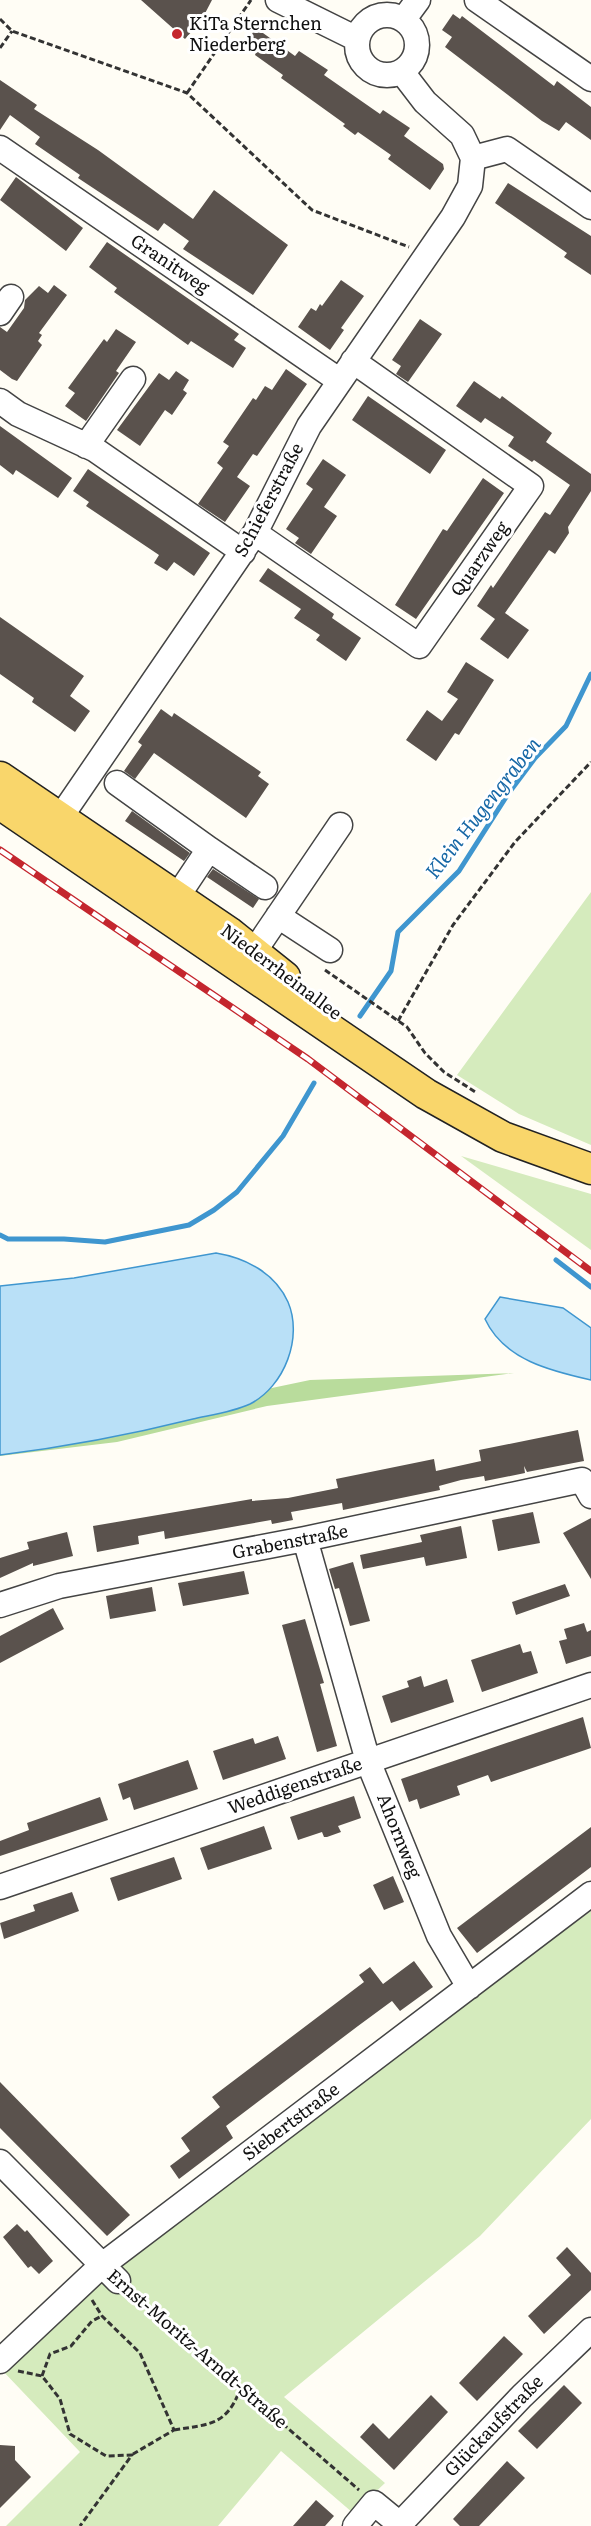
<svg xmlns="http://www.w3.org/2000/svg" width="591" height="2526" viewBox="0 0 591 2526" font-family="Literata,serif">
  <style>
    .green { fill: #d5ebbd }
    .forest { fill: #b9dc9c }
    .water { fill: #b9e0f7; stroke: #3f96cf; stroke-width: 1.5 }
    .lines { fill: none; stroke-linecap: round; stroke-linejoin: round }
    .stream { stroke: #3f96cf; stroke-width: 5 }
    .building { fill: #5a524d }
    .minor-casing { stroke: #444; stroke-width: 27 }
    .major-casing { stroke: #222; stroke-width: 33 }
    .path { stroke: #333; stroke-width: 3; stroke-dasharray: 6 3; stroke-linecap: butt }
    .minor { stroke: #fff; stroke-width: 24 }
    .major { stroke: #f9d66b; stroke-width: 30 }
    .rail-casing { stroke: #c4262e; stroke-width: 7 }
    .rail { stroke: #fff; stroke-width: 4.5; stroke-dasharray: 14; stroke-linecap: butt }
    .poi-dot { fill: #c4262e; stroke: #fff; stroke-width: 2 }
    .labels { text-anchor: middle; stroke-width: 6; stroke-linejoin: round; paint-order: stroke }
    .poi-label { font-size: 18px; fill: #111; stroke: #fff; text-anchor: start }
    .street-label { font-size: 18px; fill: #111; stroke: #fff }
    .water-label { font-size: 20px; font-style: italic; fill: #1768a6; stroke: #fff }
  </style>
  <rect width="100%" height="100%" fill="#fffdf5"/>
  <path class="green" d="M591 892V1145L519 1114 457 1075Z
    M461 1156 591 1194V1250Z
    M591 1911V2119L480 2236 284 2397 385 2483 353 2513 281 2451 218 2526H6L80 2452 1 2369 92 2287 433 2026Z"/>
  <path class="forest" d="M514 1373 267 1406 117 1442 0 1456V1441L105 1423 310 1380Z"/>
  <path class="water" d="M216 1253C246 1258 275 1273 288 1302 303 1337 285 1386 250 1404 233 1412 211 1415 193 1419 129 1435 65 1447 0 1455V1286L74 1278Z
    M500 1297 563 1308 591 1328V1380C551 1371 504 1360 485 1319Z"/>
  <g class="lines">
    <path class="stream" d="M360 1016 391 971 398 932 459 871 508 794 535 758 566 726 591 674
      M0 1235 8 1239H64L105 1242 189 1225 214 1210 237 1192 283 1136 314 1083
      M556 1260 591 1287"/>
  </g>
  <path class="building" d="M141 0H212L201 21 185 39Z
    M453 14 460 19 462 16 554 86 557 81 591 107V140L566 122 559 131 542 121 445 47 452 37 442 30Z
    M256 28 295 56 299 51 328 70 324 75 380 114 383 110 410 128 404 136 443 164 444 169 430 190 388 159 391 155 358 132 355 135 343 126 345 124 281 78 283 75 255 55 256 52 245 44Z
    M0 80 37 105 34 109 98 150 193 219 214 190 288 245 253 295 183 249 189 241 164 223 158 231 78 178 80 175 35 144 40 137 10 115 0 130Z
    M16 177 83 228 66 251 0 200Z
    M508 183 591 236V275L564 257 567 253 495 203Z
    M107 242 239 334 234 340 246 348 233 368 191 341 188 345 114 292 117 288 89 267Z
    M341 280 364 296 341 328 344 330 330 350 298 327 311 308 316 311 320 304 322 306Z
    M54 285 67 295 39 333 42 335 38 341 42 345 17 381 12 379 0 370V327L7 332 24 308 25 300 39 286 48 293Z
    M420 319 442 334 408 382 396 374 401 366 392 360Z
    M116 329 136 342 116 371 119 373 86 421 65 406 75 393 68 388 104 339 107 342Z
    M286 369 307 384 257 456 253 454 237 477 250 486 225 522 198 504 223 468 217 463 229 446 223 442 253 398 256 400 265 386 272 390Z
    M176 371 189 380 183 390 187 393 172 415 165 410 140 446 117 430 159 373 169 380Z
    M474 381 500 399 502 396 552 433 546 442 591 474V491L568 527 569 533 555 554 549 550 505 613 529 630 508 659 480 639 495 619 477 606 491 585 493 588 545 512 550 515 570 485 534 460 532 462 508 446 514 437 485 418 481 423 456 406Z
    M368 396 446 450 430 474 352 420Z
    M0 426 72 478 58 498 16 470 13 475 0 465Z
    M323 459 346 475 324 507 337 516 311 554 295 543 299 538 286 529 313 489 306 484Z
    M88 469 210 553 194 576 174 562 167 571 154 563 159 555 86 506 89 502 73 491Z
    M483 478 504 493 416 619 395 605 443 529 447 531Z
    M268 568 334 614 332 618 361 638 346 661 316 640 320 635 294 618 301 609 259 581Z
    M0 617 84 676 70 696 90 711 75 732 32 702 34 698 0 674Z
    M466 662 494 680 459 735 455 733 436 761 406 740 427 710 442 721 458 699 447 692Z
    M161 709 172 717 174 713 261 772 258 776 269 784 246 818 154 753 135 779 124 771 142 745 138 742Z
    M132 811 190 853 184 861 125 821Z
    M213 869 259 899 253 908 207 877Z
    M578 1430 584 1461 527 1472 524 1466 525 1473 485 1481 484 1476 461 1480 439 1486 440 1490 343 1510 342 1503 291 1512 293 1520 272 1524 271 1520 165 1539 164 1531 138 1536 139 1544 97 1552 93 1526 252 1499V1501L288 1498 338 1488 336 1479 434 1459 436 1471 481 1461 479 1450Z
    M533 1512 540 1543 498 1551 492 1520Z
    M591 1518V1579L563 1533Z
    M461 1526 467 1558 426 1566 424 1557 363 1569 360 1555 422 1542 420 1535Z
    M67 1532 73 1556 33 1566V1563L0 1578V1558L29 1549 27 1542Z
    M353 1562 370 1621 350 1626 339 1588 335 1589 329 1569Z
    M244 1571 249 1594 183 1606 178 1583Z
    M565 1584 570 1596 516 1615 512 1602Z
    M152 1587 156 1611 110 1619 106 1596Z
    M53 1608 64 1629 0 1663V1636Z
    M305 1619 324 1683 320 1684 337 1746 317 1752 282 1625Z
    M584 1623 587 1632 591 1630V1656L566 1664 559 1641 567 1639 564 1629Z
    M520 1644 523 1653 531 1651 538 1673 482 1692 471 1660Z
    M421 1676 424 1687 447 1679 454 1702 391 1723 382 1696 409 1687 407 1681Z
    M583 1717 591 1748 491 1782 488 1775 457 1786 460 1795 420 1809 417 1799 409 1802 401 1779Z
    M278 1736 286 1759 223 1780 213 1751 250 1739 253 1738 255 1744Z
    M188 1760 198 1789 134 1810 130 1797 123 1800 118 1784Z
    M354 1796 361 1818 338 1826 341 1832 327 1837H324L322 1832 298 1840 290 1817Z
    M100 1797 108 1820 0 1856V1841L29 1830 27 1823Z
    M264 1826 272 1849 208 1870 200 1848Z
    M591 1827V1867L477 1953 457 1928Z
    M174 1857 182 1879 118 1901 110 1878Z
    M393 1876 404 1902 384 1910 373 1885Z
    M72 1892 79 1911 4 1939 0 1923 35 1911 33 1905Z
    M414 1961 433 1987 400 2011 392 2001 358 2026 226 2126 233 2138 179 2179 170 2166 190 2151 181 2138 220 2107 212 2097 364 1982 359 1975 370 1967 383 1984Z
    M0 2082 130 2215 107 2236 0 2128Z
    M17 2224 25 2232 27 2230 53 2261 39 2274 31 2266 28 2268 3 2237Z
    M567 2247 591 2273V2290L544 2334 528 2316 571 2275 556 2258Z
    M504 2336 523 2354 477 2401 459 2383Z
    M564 2385 582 2403 537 2449 518 2431Z
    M431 2395 448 2412 394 2470 360 2437 373 2423 389 2439Z
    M0 2445 15 2446V2460L31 2477 0 2508Z
    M507 2461 525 2478 479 2526H460L453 2519Z
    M316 2500 334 2516 325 2526H293Z"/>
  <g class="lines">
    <defs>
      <path id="minor" d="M278 0 357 39
        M477 0 591 79
        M357 45a30 30 0 1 1 60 0a30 30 0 1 1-60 0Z
        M404 19 418 0
        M0 148 340 381
        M473 158 507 149 591 207
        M0 313 11 297
        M0 401 18 414 94 449 243 552
        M86 446 133 379
        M255 533 419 646 531 486 353 361
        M117 783 209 849
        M51 831 255 533 309 426 453 217 470 186 473 158 462 135 425 102 402 72
        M167 912 209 849 265 887
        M278 916 330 950
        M245 965 340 825
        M305 1539 368 1761 439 1936 469 1987
        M0 1605 59 1586 305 1539 582 1480 591 1496
        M0 1887 591 1685
        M0 2162 118 2281
        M0 2361 101 2266 591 1894
        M400 2524 522 2396 591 2330
        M355 2526 374 2503 402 2526"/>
      <path id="major" d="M0 777 230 933 285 977
        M0 804 426 1094 503 1137 591 1169"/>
    </defs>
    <use href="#minor" class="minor-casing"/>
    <use href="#major" class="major-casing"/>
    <path class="path" d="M0 19 12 31 187 93 312 210 409 247
      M0 48 12 31
      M187 93 251 0
      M325 970 407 1027 425 1053 444 1072 477 1093
      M398 1021 453 925 515 842 591 762
      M133 2294 359 2490
      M92 2300 102 2316 140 2353 174 2430 133 2454
      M18 2371 42 2376 60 2399 70 2434 106 2456 132 2455 80 2526
      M42 2376 50 2354 71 2346 92 2321 102 2316
      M174 2430C210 2424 227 2426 241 2387"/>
    <use href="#minor" class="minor"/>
    <use href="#major" class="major"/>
    <defs>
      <path id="rail" d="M0 850 308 1059 591 1271"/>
    </defs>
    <use href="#rail" class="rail-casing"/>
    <use href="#rail" class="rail"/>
  </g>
  <circle class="poi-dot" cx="177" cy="34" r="6"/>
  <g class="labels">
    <g class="poi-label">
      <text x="189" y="30">KiTa Sternchen<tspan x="189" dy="21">Niederberg</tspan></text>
    </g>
    <g class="street-label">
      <text transform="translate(170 264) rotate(34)" y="6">Granitweg</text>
      <text transform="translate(269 500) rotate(-62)" y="6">Schieferstraße</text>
      <text transform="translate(480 559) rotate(-55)" y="6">Quarzweg</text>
      <text transform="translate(281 972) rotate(37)" y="6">Niederrheinallee</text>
      <text transform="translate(290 1542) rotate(-11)" y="6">Grabenstraße</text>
      <text transform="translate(295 1786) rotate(-19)" y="6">Weddigenstraße</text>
      <text transform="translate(399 1836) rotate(68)" y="6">Ahornweg</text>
      <text transform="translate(291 2122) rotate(-37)" y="6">Siebertstraße</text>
      <text transform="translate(197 2349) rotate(41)" y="6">Ernst-Moritz-Arndt-Straße</text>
      <text transform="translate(494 2426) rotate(-46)" y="6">Glückaufstraße</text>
    </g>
    <g class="water-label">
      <text transform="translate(483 808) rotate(-52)" y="7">Klein Hugengraben</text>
    </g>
  </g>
</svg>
